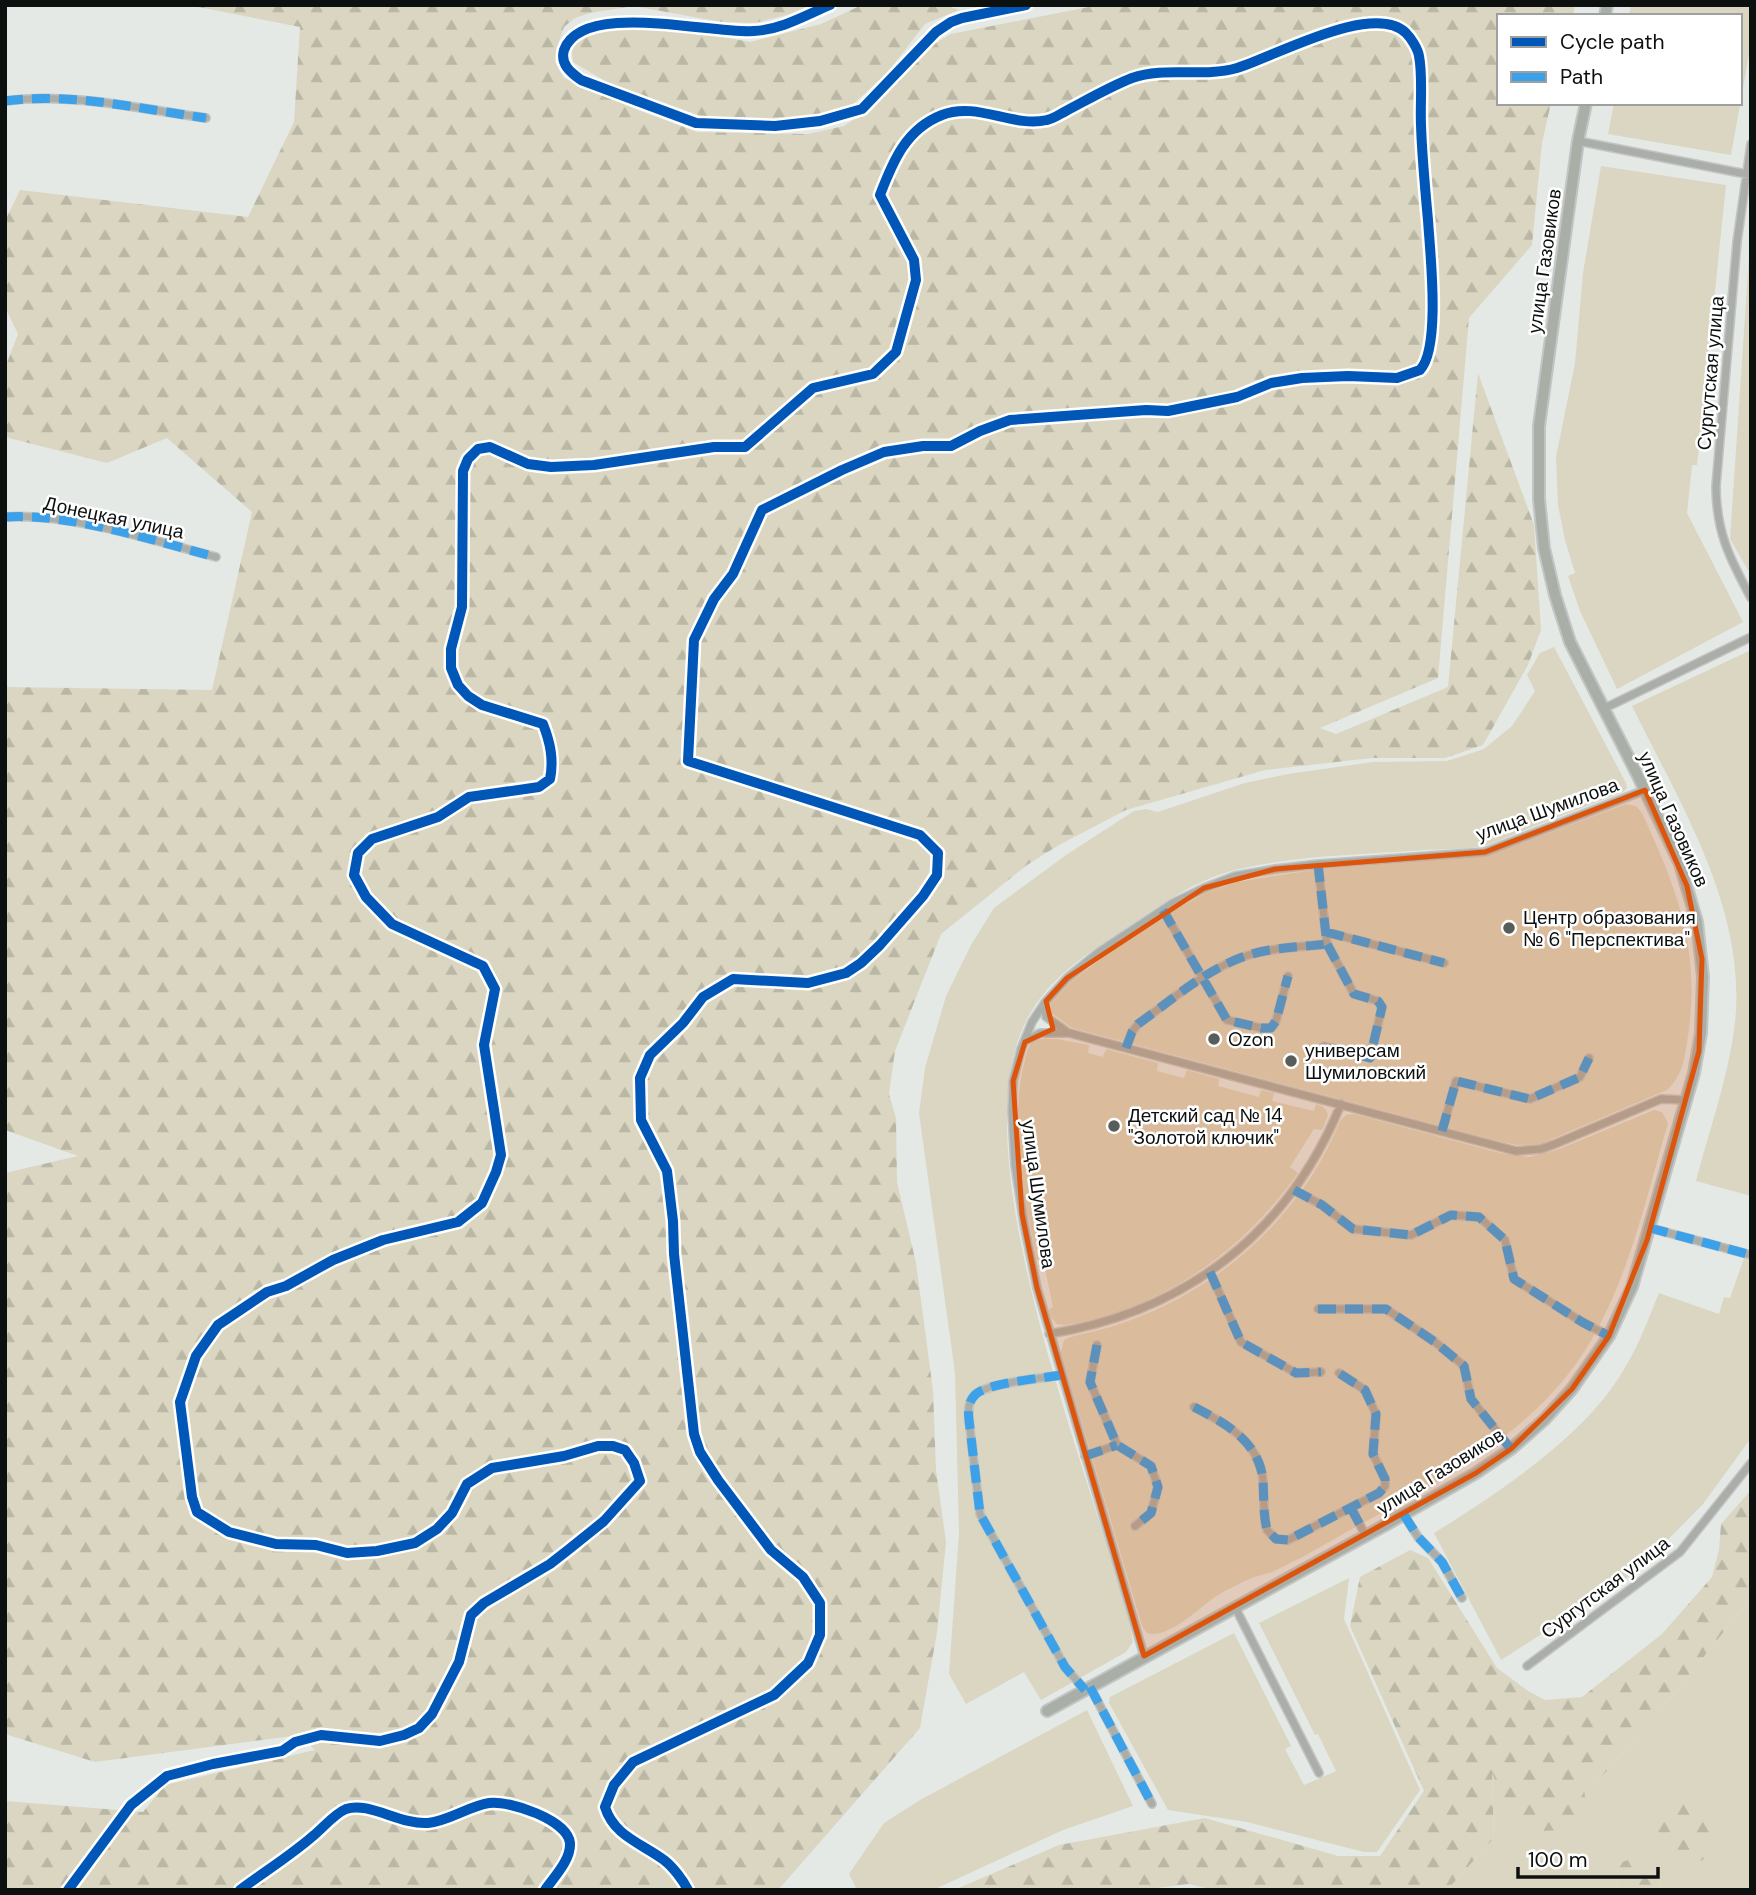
<svg xmlns="http://www.w3.org/2000/svg" width="1756" height="1895" viewBox="0 0 1756 1895" font-family="'DM Sans',sans-serif">
  <style>
    .green { fill: #dad6c1 }
    .forest { fill: url(#forest-firs) }
    .lines { fill: none; stroke-linecap: round; stroke-linejoin: round }
    .street-casing { stroke: #c2c5c3; stroke-width: 10 }
    .secondary-casing { stroke: #c2c5c3; stroke-width: 14 }
    .street { stroke: #abaea8; stroke-width: 7 }
    .secondary { stroke: #a9aea7; stroke-width: 10 }
    .quiet { stroke: #3ca1e9; stroke-width: 9; stroke-dasharray: 18 9; stroke-linecap: butt }
    .cycleway-casing { stroke: #fff; stroke-width: 15 }
    .cycleway { stroke: #0057b8; stroke-width: 10 }
    .marked { fill: #dd550c; fill-opacity: 0.2; stroke: #dd550c; stroke-width: 5; stroke-linejoin: round }
    .poi-dot { fill: #585c5a; stroke: #fff; stroke-width: 2.5 }
    .labels { text-anchor: middle; stroke-width: 5; stroke-linejoin: round; paint-order: stroke }
    .street-label { font-size: 19px; fill: #0c100e; stroke: #fff }
    .poi-label { font-size: 19px; fill: #0c100e; stroke: #fff; text-anchor: start }
  </style>
  <defs>
    <pattern id="forest-firs" width="22" height="20" patternUnits="userSpaceOnUse" patternTransform="scale(1.75)"><rect width="22" height="20" fill="#dad6c1"/><path d="M5 1l3.5 6h-7zM16 11l3.5 6h-7z" fill="#bab7a5"/></pattern>
  </defs>
  <rect width="100%" height="100%" fill="#e4e9e6"/>
  <path class="green" d="M1631 5H1751V43L1731 155 1608 134 1614 103H1740V16H1629Z
    M1601 166 1726 185 1697 465H1692L1687 513 1743 622 1617 689 1580 611 1568 576 1575 573 1565 540 1558 505 1556 457 1575 363 1583 273Z
    M1751 227V575L1730 539Z
    M1554 647 1626 783 1627 788 1623 792C1590 805 1557 817 1525 830 1511 835 1496 843 1482 846 1463 850 1442 849 1423 850 1361 855 1296 855 1235 870 1192 881 1156 908 1120 932 1084 955 1046 981 1026 1021 963 1146 1073 1428 1111 1560 1118 1587 1129 1615 1133 1642L1126 1652 1041 1700 1024 1672 966 1704 949 1674 959 1533 955 1373 919 1113 925 1068 946 996 971 945 994 908 1066 855 1134 811 1146 809 1158 812 1245 783 1288 774 1373 762 1447 761 1484 749 1512 726 1535 691 1527 675 1540 653Z
    M1751 650V1196L1696 1181C1710 1128 1733 1063 1736 1010 1742 901 1678 800 1632 706Z
    M1626 804 1636 806 1642 813C1677 889 1701 950 1688 1036 1685 1056 1683 1076 1667 1090L1540 1144 1517 1145 1502 1142 1072 1028 1050 1012 1049 1006 1071 982 1103 957 1166 914 1206 893 1237 882 1319 869 1486 857Z
    M1057 1039 1089 1045 1088 1053 1103 1057 1106 1049 1158 1063 1157 1071 1184 1078 1187 1070 1219 1079 1218 1086 1259 1097 1261 1090 1274 1093 1272 1101 1314 1111 1316 1104C1322 1106 1326 1108 1328 1115L1322 1130 1314 1129 1290 1167 1298 1173C1243 1251 1161 1310 1065 1325L1057 1324 1051 1317 1049 1309 1053 1307 1043 1259 1037 1260C1025 1200 1009 1125 1024 1064 1026 1058 1026 1049 1031 1044 1038 1037 1048 1039 1057 1039Z
    M1654 1110 1662 1112 1668 1123C1648 1192 1632 1264 1598 1328 1549 1423 1452 1475 1361 1524 1332 1540 1303 1558 1272 1572 1264 1575 1255 1576 1247 1580 1237 1585 1224 1591 1215 1597 1199 1608 1167 1640 1147 1633L1142 1626 1061 1352 1064 1340C1073 1335 1085 1334 1095 1331 1112 1327 1129 1321 1146 1314 1231 1279 1306 1207 1340 1121L1346 1115 1354 1114 1500 1153 1529 1157 1557 1150Z
    M1744 1258 1751 1260V1438L1703 1504 1641 1567 1609 1591 1501 1660 1434 1533C1498 1493 1584 1437 1623 1371 1638 1347 1648 1320 1659 1293L1719 1314 1724 1297 1730 1298Z
    M1349 1578 1344 1619 1420 1790 1377 1852H1364L1247 1822 1168 1810 1109 1703 1110 1697 1234 1633 1291 1746 1285 1749 1304 1785 1336 1771 1318 1734 1315 1735 1259 1623Z
    M1751 1598V1890H1662L1657 1873 1613 1876 1620 1890H1447L1494 1838 1492 1770 1581 1767 1599 1780 1677 1690Z
    M1087 1710 1133 1806 1063 1830 933 1890H857L849 1874 884 1823 920 1800Z"/>
  <path class="forest" d="M188 5H810L790 14 755 23 722 22 633 6 590 13 575 18 564 27 557 47 555 62 564 78 633 108 697 132 808 134 844 126 871 108 934 44 951 34 1099 5H1575L1573 16H1499V103H1551L1542 143 1532 245 1469 318 1438 678 1320 728 1336 734 1448 687 1478 373 1534 525 1541 630 1528 665 1483 745 1445 758H1372L1265 770 1126 810 1059 845 1027 865 941 934 895 1051 889 1094 896 1118 897 1182 916 1263 933 1390 936 1470 946 1542 937 1632 920 1728 778 1890H5V1801L143 1812 165 1785 315 1750 300 1735 95 1762 5 1734V1173L78 1156 5 1130V687L212 690 252 512 167 438 107 463 5 437V368L18 334 5 307V221L20 190 248 217 294 122 300 27Z
    M862 5H946L959 10 925 24 887 73 852 105 829 113 793 119 769 120 701 116 607 82 573 62 572 51 579 34 596 26 644 22 750 42 821 24Z
    M1751 1490V1598L1677 1690 1599 1780 1582 1768 1586 1807 1564 1830 1519 1832 1492 1773 1494 1838 1447 1890H1213L1189 1884 1140 1890H954L1059 1845 1205 1818 1338 1856H1380L1424 1791 1350 1626 1360 1577 1410 1550 1428 1558 1497 1668 1528 1691 1545 1700 1582 1697 1662 1634 1712 1577 1719 1550 1721 1524Z
    M1685 1804 1699 1815 1715 1838C1707 1861 1704 1861 1682 1867L1647 1826 1649 1817 1676 1805Z
    M1637 1856 1647 1857 1657 1873 1662 1890H1620L1613 1876V1866Z"/>
  <g class="lines">
    <defs>
      <path id="street" d="M5 101C71 92 140 109 206 118
        M1578 141 1751 175
        M1751 144 1737 242 1716 486C1716 532 1730 559 1751 598
        M5 517C71 513 151 540 216 557
        M1603 709 1751 637
        M1318 864 1327 944 1354 994 1378 1001 1382 1007 1370 1058 1324 1046
        M1163 910 1227 1020 1261 1028H1271L1276 1021 1288 976
        M1326 932 1444 963
        M1044 1005 1046 1017 1066 1031
        M1025 1041 1040 1033H1069L1516 1151 1541 1149 1555 1144 1661 1099 1686 1100
        M1126 1048 1132 1032 1138 1024C1173 999 1210 966 1252 954 1276 947 1303 947 1327 944
        M1442 1131 1456 1081 1530 1099 1580 1077 1589 1058
        M1294 1190 1322 1205 1353 1229 1411 1235 1451 1215 1479 1217 1505 1240 1514 1279 1582 1322 1609 1336
        M1650 1228 1751 1255
        M1210 1272 1241 1342 1296 1373 1321 1372
        M1318 1309H1386L1435 1342 1464 1366 1471 1399 1511 1449
        M1049 1334C1186 1312 1289 1232 1341 1104
        M1097 1345 1090 1382 1117 1445 1151 1466 1158 1487 1151 1513 1135 1526
        M1062 1375C1043 1378 988 1383 976 1394 968 1401 968 1410 969 1420L980 1514 1065 1667 1085 1690
        M1194 1407C1225 1423 1259 1441 1263 1480 1264 1496 1263 1514 1267 1530L1276 1539 1288 1540 1379 1493 1385 1486V1479L1373 1454 1376 1414 1365 1390 1339 1373
        M1085 1456 1117 1445
        M1351 1508 1366 1536
        M1404 1515 1418 1537 1442 1562 1462 1598
        M1235 1607 1319 1773
        M1144 1656 1037 1288 1024 1224 1015 1165 1012 1112 1013 1081 1021 1049 1032 1022 1046 1001 1067 978 1099 952 1173 903 1204 888 1235 876 1275 869 1318 864 1485 852 1645 790
        M1527 1666 1680 1552 1751 1463
        M1090 1687 1152 1804"/>
      <path id="secondary" d="M1605 16 1607 5
        M1047 1711 1387 1524 1476 1473 1511 1449 1544 1420 1572 1389 1609 1336 1632 1287 1694 1073 1701 1033 1703 977 1697 922 1680 864 1637 774 1570 642 1555 595 1544 548 1539 499V426L1578 141 1586 103"/>
    </defs>
    <use href="#street" class="street-casing"/>
    <use href="#secondary" class="secondary-casing"/>
    <use href="#street" class="street"/>
    <use href="#secondary" class="secondary"/>
    <path class="quiet" d="M5 101C71 92 140 109 206 118
      M5 517C71 513 151 540 216 557
      M1318 864 1327 944 1354 994 1378 1001 1382 1007 1370 1058 1324 1046
      M1163 910 1227 1020 1261 1028H1271L1276 1021 1288 976
      M1326 932 1444 963
      M1126 1048 1132 1032 1138 1024C1173 999 1210 966 1252 954 1276 947 1303 947 1327 944
      M1442 1131 1456 1081 1530 1099 1580 1077 1589 1058
      M1294 1190 1322 1205 1353 1229 1411 1235 1451 1215 1479 1217 1505 1240 1514 1279 1582 1322 1609 1336
      M1650 1228 1751 1255
      M1210 1272 1241 1342 1296 1373 1321 1372
      M1318 1309H1386L1435 1342 1464 1366 1471 1399 1511 1449
      M1097 1345 1090 1382 1117 1445 1151 1466 1158 1487 1151 1513 1135 1526
      M1062 1375C1043 1378 988 1383 976 1394 968 1401 968 1410 969 1420L980 1514 1065 1667 1085 1690
      M1194 1407C1225 1423 1259 1441 1263 1480 1264 1496 1263 1514 1267 1530L1276 1539 1288 1540 1379 1493 1385 1486V1479L1373 1454 1376 1414 1365 1390 1339 1373
      M1085 1456 1117 1445
      M1351 1508 1366 1536
      M1404 1515 1418 1537 1442 1562 1462 1598
      M1090 1687 1152 1804"/>
    <defs>
      <path id="cycleway" d="M830 5C806 15 781 30 754 31 709 34 582 0 564 50 560 64 570 72 581 80L696 123 775 126 820 121 862 109 936 32 951 22 962 18 1026 5
        M68 1890 131 1805 167 1776 213 1764 282 1751 295 1742 321 1735 380 1741 404 1735 419 1728 432 1714 459 1662 471 1615 484 1603 550 1564 568 1550 604 1521 640 1481 634 1463 625 1450 613 1446H598L564 1456 492 1468 467 1484 452 1513 437 1529 415 1543 377 1551 347 1553 316 1545 276 1544 229 1532 197 1512 192 1497 180 1402 196 1356 218 1325 267 1292 286 1286 333 1260 383 1240 458 1222 482 1203 496 1172 501 1155 484 1045 495 989 483 966 392 924 366 897 354 875 358 853 372 839 438 817 469 797 539 787 550 779C554 759 550 742 543 724L482 705 468 696 458 685 451 668V649L462 607 463 471 468 459 478 449 490 447 528 464 551 467 594 465 714 447H745L813 388 873 374 896 352 916 280 914 260 880 195C893 161 906 129 942 115 977 101 1012 128 1047 120 1053 119 1060 114 1066 111 1087 100 1109 87 1132 78 1166 66 1202 78 1237 68 1274 57 1373 1 1406 33 1411 38 1418 49 1419 56 1423 76 1420 104 1421 125 1422 156 1425 188 1428 220 1430 252 1441 348 1420 370L1397 378 1348 376 1302 378 1271 383 1237 397 1168 411 1146 410 1010 420 980 431 951 446H923L884 452 842 470 762 510 733 574 714 599 694 640 688 761 920 835 938 853 937 875 923 896 880 945 861 963 846 973 808 983 733 979 703 997 683 1023 650 1055 640 1078 641 1120 667 1171 673 1221 674 1254 694 1434 700 1452 718 1480 771 1550 803 1577 820 1603V1635L808 1663 774 1695 633 1762 614 1785 605 1807C614 1836 641 1843 664 1860 673 1867 683 1880 688 1890
        M240 1890C264 1872 290 1856 313 1836 323 1828 334 1814 346 1809 369 1801 400 1825 428 1823 449 1821 469 1806 489 1803 509 1800 568 1820 570 1843 571 1860 554 1877 545 1890"/>
    </defs>
    <use href="#cycleway" class="cycleway-casing"/>
    <use href="#cycleway" class="cycleway"/>
  </g>
  <path class="marked" d="M1645 790 1687 886 1702 959 1699 1051 1647 1240 1609 1336 1572 1389 1511 1449 1476 1473 1144 1656 1037 1288 1022 1214 1013 1081 1025 1042 1053 1029 1046 1001 1067 978 1204 888 1275 869 1485 852Z"/>
  <g class="poi-dot">
    <circle cx="1509" cy="928" r="7"/>
    <circle cx="1214" cy="1039" r="7"/>
    <circle cx="1291" cy="1061" r="7"/>
    <circle cx="1114" cy="1126" r="7"/>
  </g>
  <g class="labels">
    <g class="street-label">
      <text transform="translate(1544 261) rotate(-82)" y="7">улица Газовиков</text>
      <text transform="translate(1710 373) rotate(-85)" y="7">Сургутская улица</text>
      <text transform="translate(114 517) rotate(12)" y="7">Донецкая улица</text>
      <text transform="translate(1547 809) rotate(-20)" y="7">улица Шумилова</text>
      <text transform="translate(1674 819) rotate(66)" y="7">улица Газовиков</text>
      <text transform="translate(1039 1194) rotate(82)" y="7">улица Шумилова</text>
      <text transform="translate(1440 1471) rotate(-32)" y="7">улица Газовиков</text>
      <text transform="translate(1605 1587) rotate(-37)" y="7">Сургутская улица</text>
    </g>
    <g class="poi-label">
      <text x="1523" y="924">Центр образования<tspan x="1523" dy="22">№ 6 "Перспектива"</tspan></text>
      <text x="1228" y="1046">Ozon</text>
      <text x="1305" y="1057">универсам<tspan x="1305" dy="22">Шумиловский</tspan></text>
      <text x="1128" y="1122">Детский сад № 14<tspan x="1128" dy="22">"Золотой ключик"</tspan></text>
    </g>
  </g>
  <rect width="1756" height="1895" fill="none" stroke="#0c100e" stroke-width="14"/>
  <rect x="1497" y="14" width="245" height="91" fill="#ffffff" stroke="#9e9f9f" stroke-width="2"/>
  <rect x="1511" y="37" width="35" height="10" fill="#0057b8" stroke="#9e9f9f" stroke-width="2"/>
  <text x="1560" y="49" font-size="21" fill="#0c100e">Cycle path</text>
  <rect x="1511" y="72" width="35" height="10" fill="#3ca1e9" stroke="#9e9f9f" stroke-width="2"/>
  <text x="1560" y="84" font-size="21" fill="#0c100e">Path</text>
  <path d="M1518 1867v10h140v-10" fill="none" stroke="#0c100e" stroke-width="3.5"/>
  <text x="1528" y="1867" font-size="21" fill="#0c100e" stroke="#ffffff" stroke-width="5" paint-order="stroke">100 m</text>
</svg>
